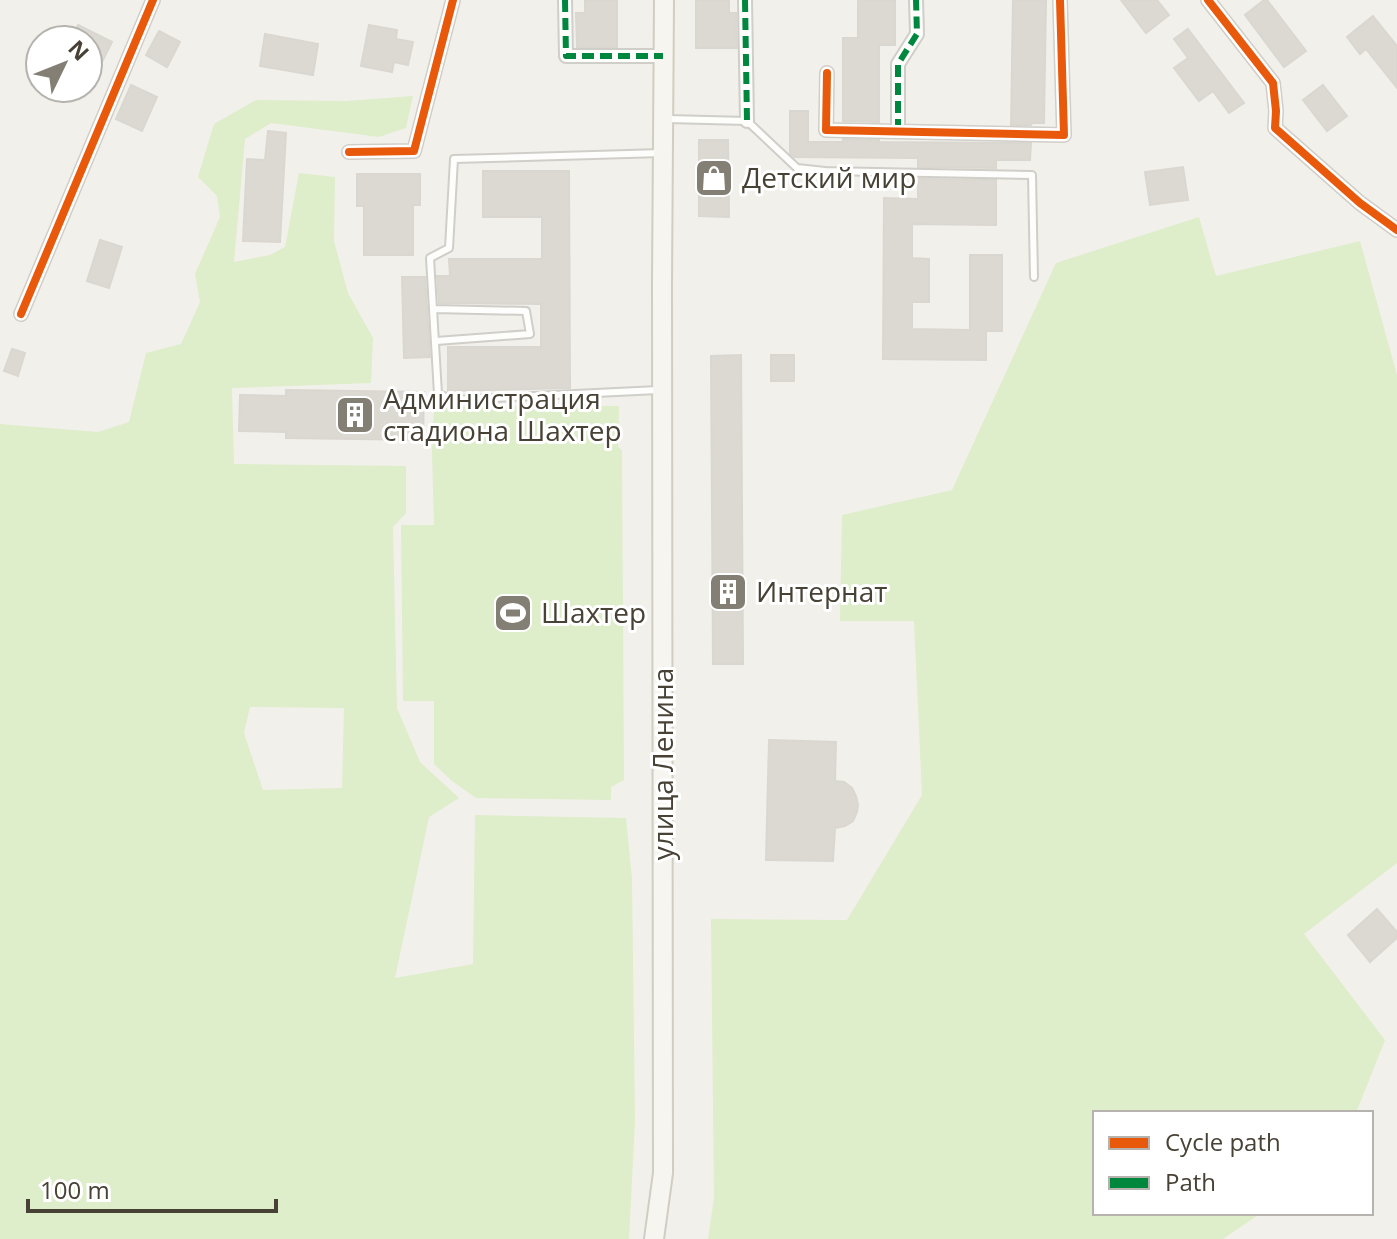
<svg xmlns="http://www.w3.org/2000/svg" width="1397" height="1239" viewBox="0 0 1397 1239" font-family="'Open Sans',sans-serif">
  <style>
    .green { fill: #deedca; fill-rule: evenodd }
    .building { fill: #dcd9d3; stroke: #dad7d0; stroke-width: 2 }
    .lines { fill: none; stroke-linecap: round; stroke-linejoin: round }
    .lane-casing { stroke: #d0cec8; stroke-width: 10 }
    .street-casing { stroke: #d0cec8; stroke-width: 16 }
    .secondary-casing { stroke: #d2cdc2; stroke-width: 22 }
    .lane { stroke: #fdfdfc; stroke-width: 6 }
    .street { stroke: #fdfdfc; stroke-width: 12 }
    .secondary { stroke: #f7f5ef; stroke-width: 18 }
    .quiet { stroke: #00873e; stroke-width: 6; stroke-dasharray: 12 6; stroke-linecap: butt }
    .cycleway-casing { stroke: #fff; stroke-width: 13 }
    .cycleway { stroke: #e8590c; stroke-width: 8 }
    .labels { text-anchor: middle; stroke-width: 6; stroke-linejoin: round; paint-order: stroke }
    .poi-label { font-size: 28px; fill: #484236; stroke: #fff; text-anchor: start }
    .street-label { font-size: 28px; fill: #484236; stroke: #fff }
  </style>
  <rect width="100%" height="100%" fill="#f2f0eb"/>
  <path class="green" d="M413 96 406 128 379 137 271 123 245 139 234 262 270 255 285 247 299 173 335 177 334 241 348 293 373 338 371 383 232 388 234 464 406 466V513L393 527 397 708 420 762 459 798 429 817 395 978 473 964 475 815 626 818 632 878 635 1121 629 1239H0V424L98 432 129 422 146 353 181 344 200 302 195 274 220 217 217 196 198 177 214 124 256 100 346 101ZM250 707 344 708 342 788 263 790 244 733Z
    M1199 217 1216 276 1360 241 1397 375V863L1304 934 1385 1040 1356 1113H1095V1213H1261L1223 1239H708L714 1198 711 919 847 920 922 795 914 621H840L842 515 952 490 1056 263Z
    M619 406 618 447 622 450 624 780 611 787V800L476 798 452 781 434 764V701H403L401 525H434L432 452 434 407Z"/>
  <path class="building" d="M585 0H617V47H577L576 13H585Z
    M696 0H729V13H736L737 48H696Z
    M858 0H895V45H879V122L843 121V38H858Z
    M1013 0H1046L1044 123H1032L1031 125H1011Z
    M1121 0H1157L1169 15 1146 33Z
    M1264 0H1267L1306 51 1284 67 1245 15Z
    M1373 16 1397 46V88L1366 49 1360 54 1347 37Z
    M78 25 112 42 100 66 88 60V40H70Z
    M369 25 397 30 396 39 413 42 408 65 394 62 392 72 361 66Z
    M1188 29 1244 103 1229 113 1213 91 1199 101 1174 68 1188 58 1174 39Z
    M159 31 180 42 167 67 146 55Z
    M265 34 318 44 313 75 260 66Z
    M131 85 157 97 142 131 116 119Z
    M1323 85 1347 116 1327 131 1303 100Z
    M790 111H808V142H843V139L879 140V142L1031 143 1030 160H996V168L918 167V158L794 157 790 153Z
    M268 131 286 133 280 242 243 241 247 159 265 160Z
    M699 140H728L729 217 699 216Z
    M1183 167 1188 200 1150 205 1145 172Z
    M483 171H569L570 388 448 391V347H541V304L439 303 437 276H450L449 259H542V217H483Z
    M357 174H420V205H413V255H364V206H357Z
    M918 179 996 180V225L912 224V258L929 259V302H912V329L970 330V255H1002V331H986V360L883 359 884 198 918 199Z
    M100 240 122 247 109 288 87 281Z
    M402 277H425L430 357 404 358Z
    M12 349 25 353 18 376 4 371Z
    M741 355 743 664H713L711 356Z
    M771 355H794V381H771Z
    M286 390 424 392 423 440 286 438V432L239 431 240 395 286 396Z
    M769 740 836 742 835 781 844 782 852 788 856 796 858 805 857 812 853 821 845 826 835 828 833 861 766 860Z
    M1377 909 1397 932V938L1370 962 1348 935Z"/>
  <g class="lines">
    <defs>
      <path id="lane" d="M667 119 747 121 797 168 825 171 1032 175 1034 277
        M434 309 526 311 530 334 436 341
        M658 390 454 400 438 394 430 258 449 248 454 159 662 153"/>
      <path id="street" d="M565 0 566 56H663
        M745 0 747 121
        M1208 0 1273 83 1276 111 1275 128 1360 203 1397 230
        M827 73 826 130 1064 135 1060 0
        M898 131V64L917 34 916 0
        M349 152 414 151 453 0
        M21 314 153 0"/>
      <path id="secondary" d="M654 1239 663 1173 662 283 664 0"/>
    </defs>
    <use href="#lane" class="lane-casing"/>
    <use href="#street" class="street-casing"/>
    <use href="#secondary" class="secondary-casing"/>
    <use href="#lane" class="lane"/>
    <use href="#street" class="street"/>
    <use href="#secondary" class="secondary"/>
    <path class="quiet" d="M565 0 566 56H663
      M745 0 747 121
      M898 131V64L917 34 916 0"/>
    <defs>
      <path id="cycleway" d="M1208 0 1273 83 1276 111 1275 128 1360 203 1397 230
        M827 73 826 130 1064 135 1060 0
        M349 152 414 151 453 0
        M21 314 153 0"/>
    </defs>
    <use href="#cycleway" class="cycleway-casing"/>
    <use href="#cycleway" class="cycleway"/>
  </g>
  <defs>
    <symbol id="shop-square" viewBox="-11 -11 22 22"><rect x="-9" y="-9" width="18" height="18" rx="4" fill="#847f75" stroke="#fff"/><path d="M-5-2.5h2.3a2.7 3.5 0 0 1 5.4 0H5L5.5 6h-11ZM-1.5-2.5h3a1.5 2.3 0 0 0-3 0Z" fill="#fff"/></symbol>
    <symbol id="building-square" viewBox="-11 -11 22 22"><rect x="-9" y="-9" width="18" height="18" rx="4" fill="#847f75" stroke="#fff"/><path d="M-4-6H4V6H1V3H-1V6H-4ZM-2.5-4.3h1.7v1.8h-1.7ZM.8-4.3h1.7v1.8H.8ZM-2.5-1h1.7V.8h-1.7ZM.8-1h1.7V.8H.8Z" fill="#fff"/></symbol>
    <symbol id="stadium-square" viewBox="-11 -11 22 22"><rect x="-9" y="-9" width="18" height="18" rx="4" fill="#847f75" stroke="#fff"/><path d="M0-5a6.5 5 0 1 0 0 10a6.5 5 0 1 0 0-10ZM-3.5-1.8h7v3.6h-7Z" fill="#fff"/></symbol>
  </defs>
  <g fill-rule="evenodd">
    <use href="#shop-square" x="692" y="156" width="44" height="44"/>
    <use href="#building-square" x="333" y="393" width="44" height="44"/>
    <use href="#building-square" x="706" y="570" width="44" height="44"/>
    <use href="#stadium-square" x="491" y="591" width="44" height="44"/>
  </g>
  <g class="labels">
    <g class="poi-label">
      <text x="742" y="188">Детский мир</text>
      <text x="383" y="409">Администрация<tspan x="383" dy="32">стадиона Шахтер</tspan></text>
      <text x="756" y="602">Интернат</text>
      <text x="541" y="623">Шахтер</text>
    </g>
    <g class="street-label">
      <text transform="translate(663 764) rotate(-90)" y="10">улица Ленина</text>
    </g>
  </g>
  <rect x="1093" y="1111" width="280" height="104" fill="#ffffff" stroke="#b6b3af" stroke-width="2"/>
  <rect x="1109" y="1137" width="40" height="12" fill="#e8590c" stroke="#b6b3af" stroke-width="2"/>
  <text x="1165" y="1151" font-size="24" fill="#484236">Cycle path</text>
  <rect x="1109" y="1177" width="40" height="12" fill="#00873e" stroke="#b6b3af" stroke-width="2"/>
  <text x="1165" y="1191" font-size="24" fill="#484236">Path</text>
  <g transform="translate(64 64) rotate(47)"><circle r="38" fill="#ffffff" stroke="#b6b3af" stroke-width="2"/>
  <path d="M0-6L14 30L0 20L-14 30Z" fill="#847f75"/>
  <text y="-12" font-size="22" font-weight="bold" text-anchor="middle" fill="#484236">N</text>
  </g>
  <path d="M28 1199v12h248v-12" fill="none" stroke="#484236" stroke-width="4"/>
  <text x="40" y="1199" font-size="24" fill="#484236" stroke="#ffffff" stroke-width="6" paint-order="stroke">100 m</text>
</svg>
